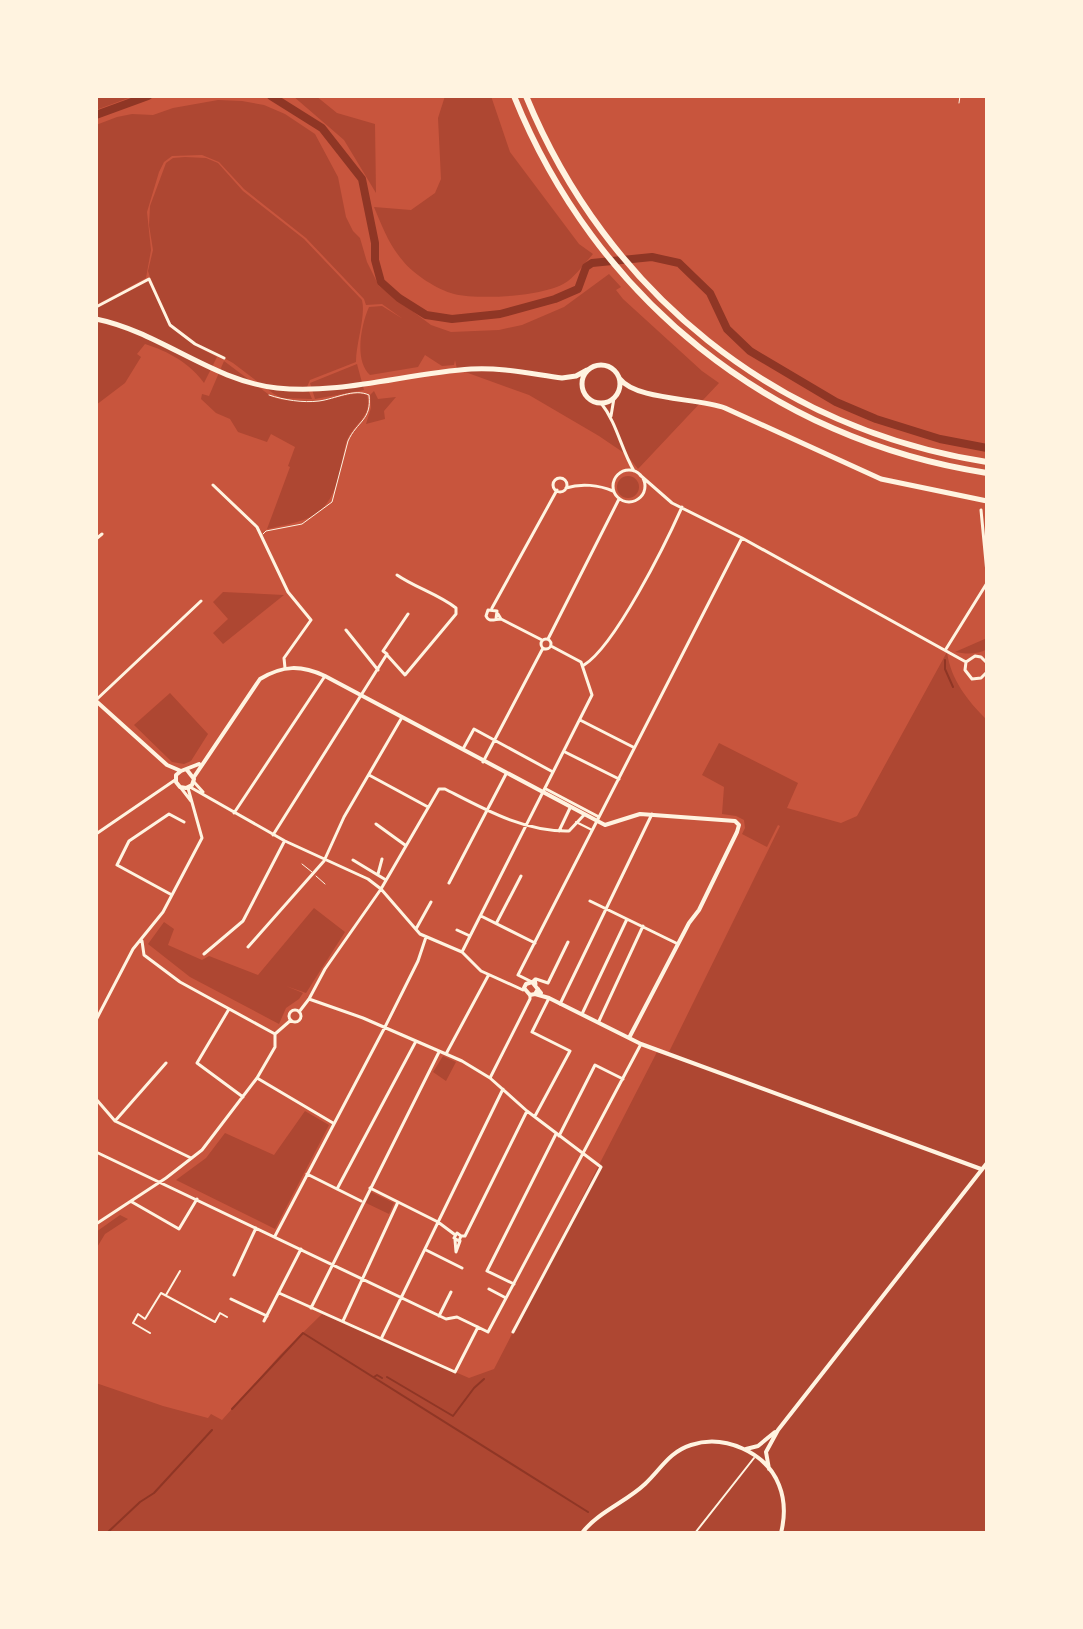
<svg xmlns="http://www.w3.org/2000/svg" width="1083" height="1629" viewBox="0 0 1083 1629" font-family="'Alegreya Sans',sans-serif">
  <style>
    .green { fill: #ae4732 }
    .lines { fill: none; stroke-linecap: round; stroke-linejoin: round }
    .stream { stroke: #8f3625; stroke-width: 2 }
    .river { stroke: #8f3625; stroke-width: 8 }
    .service { stroke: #fff3e0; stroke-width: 1 }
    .pedestrian { stroke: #fff3e0; stroke-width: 2 }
    .minor { stroke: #fff3e0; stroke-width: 3 }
    .tertiary { stroke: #fff3e0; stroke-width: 4 }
    .secondary { stroke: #fff3e0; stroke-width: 4 }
    .primary { stroke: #fff3e0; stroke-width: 5 }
    .motorway { stroke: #fff3e0; stroke-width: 6 }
  </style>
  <rect width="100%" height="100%" fill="#c8553d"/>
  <path class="green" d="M96 96H134L96 110Z
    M293 96H316L337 113 375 124 376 193 344 140Z
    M445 96H491L510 152 579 244 593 254C585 263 577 274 568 281 547 297 479 300 454 294 438 290 413 274 403 261 389 245 382 226 374 207L411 210 435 193 441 179 438 118Z
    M218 100 242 101 264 105 285 114 315 134 338 177 346 217 353 231 360 238 367 262 379 286 431 325 451 332 499 330 522 325 564 307 609 274 621 287 616 290 623 299 702 371 719 383 638 469 627 455 599 436 529 395 457 369 455 360 454 365 442 366 425 355 418 367 370 375C354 361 361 325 369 307L382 306 403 319 382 304 366 305 364 299 306 238 244 189 219 162 202 155 172 156 164 162 159 172 147 212 151 250 146 278 96 305V125L117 117 132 114 153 115 173 108Z
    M185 157 206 158 218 163 243 191 304 239 362 300C366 316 356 343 356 362L310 380 307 387 312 399 282 398 274 394 233 363 195 342 171 324 150 277 148 271 153 250 149 225 150 206 166 163 173 158Z
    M148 280 169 326 194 345 217 357 204 383C191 364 168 351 145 344L137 354 141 357 125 383 96 405V308Z
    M224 361 272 397 282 400 319 401 359 393 367 395C372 416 357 421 348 438 344 446 343 459 341 468 329 518 312 519 267 529L290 467 288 466 295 447 271 434 267 442 238 432 230 419 216 413 201 399 202 394 209 396Z
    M357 364 364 390 315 399 310 383Z
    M374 391 378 399 396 397 384 411 385 419 366 424 371 408 370 395Z
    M617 487a11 11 0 1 1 22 0a11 11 0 1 1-22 0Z
    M223 592 284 595 223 644 213 633 228 619 213 602Z
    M987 638V649C977 655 965 654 955 652Z
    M947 652C951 680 967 700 987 720V1533H96V1383L163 1406 208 1418 211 1414 222 1420 281 1354 322 1314 469 1378 494 1369 657 1052 667 1056 780 826 778 825 767 847 742 834 745 828 744 820 736 816 722 814 724 787 702 775 719 743 798 783 787 808 841 823 857 816Z
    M170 693 208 734 191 761 184 764 172 762 134 725Z
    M314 908 345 932 306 993 286 986 303 993 299 999 286 1008 279 1024 190 977 148 944 164 922 174 929 168 945 202 960 209 956 258 975Z
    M443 1056 456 1062 446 1081 433 1072Z
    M305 1111 329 1125 275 1229 176 1180 206 1158 225 1133 274 1155Z
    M371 1192 394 1203 389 1214 366 1203Z
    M120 1215 128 1219 105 1234 96 1249V1232Z"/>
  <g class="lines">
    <path class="stream" d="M945 660V669L953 687
      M374 1377 377 1375 382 1378
      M387 1377 453 1416 474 1388 484 1379
      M232 1409 303 1333 588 1512
      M107 1533 140 1502 154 1493 212 1430"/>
    <path class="river" d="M271 96 322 128 362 179 375 243V260L381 282 399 298 426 315 452 319 500 314 555 299 578 289 586 267 592 263 652 257 679 263 710 293 727 329 750 351 836 402 876 419 940 439 987 448
      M96 115 148 96"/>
    <path class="service" d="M959 103 960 96
      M263 534 266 531 302 524 332 502 348 441C357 421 372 420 369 395 354 388 335 399 319 401 303 403 284 400 269 395
      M302 864 312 872
      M316 876 325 884"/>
    <path class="pedestrian" d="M576 822 592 830
      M166 1295 180 1271
      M150 1333 133 1323 138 1314 145 1319 161 1293 215 1322 220 1313 227 1317
      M695 1533 754 1458"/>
    <path class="minor" d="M96 307 149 279 170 325 195 344 224 358
      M601 403C617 423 621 449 634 471
      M611 416 614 398
      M613 486a16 16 0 1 1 32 0a16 16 0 1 1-32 0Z
      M640 475 672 503 742 538 966 662
      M553 485a7 7 0 1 1 14 0a7 7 0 1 1-14 0Z
      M213 485 257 527 288 592 311 620 284 658 285 668
      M566 488C581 483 599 485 613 491
      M981 510 987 573
      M96 539 102 534
      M492 608 557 490
      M498 614 501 619 542 640
      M496 619 497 611 488 610 486 616C489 623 495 619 501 619
      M346 630 378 670
      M541 644a5 5 0 1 1 10 0a5 5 0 1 1-10 0Z
      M548 639 619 499
      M946 649 987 583
      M387 655 405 675 456 614V608C438 594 416 588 397 575
      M966 662 965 670 972 679 981 678 987 672
      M966 662 975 656 981 657 987 663
      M584 665C615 646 666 543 682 507
      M96 700 201 601
      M580 720 633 747
      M463 749 474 729 553 772
      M565 752 619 779
      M483 762 543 648
      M369 775 428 807
      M194 782 203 792
      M190 787 285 841 368 879 381 889 420 934 462 952 481 971 523 990
      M181 788 191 801
      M546 789 599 817
      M234 813 325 676
      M376 824 405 845
      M559 831 570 808
      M96 834 175 780
      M273 835 387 654 383 651 408 614
      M353 860 386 880
      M378 874 382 859
      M449 883 506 774
      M172 895 117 865 129 841 169 814 184 822
      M590 901 678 944
      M481 916 535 943
      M497 922 521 876
      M416 929 431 902
      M457 930 470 936
      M142 941 144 955 180 982 275 1034
      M248 947 324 861 344 817 401 719
      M462 952 592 695 581 662 551 646
      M204 954 243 921 284 842
      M536 979 548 983 568 942
      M536 984 535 979 532 982 518 975 742 538
      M309 999 363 1018 462 1061 490 1078 527 1111 601 1167 513 1332
      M560 1004 652 814
      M229 1009 197 1063 243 1097
      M289 1016a6 6 0 1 1 12 0a6 6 0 1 1-12 0Z
      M299 1012 309 999 325 969 381 889 439 789H445C484 809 524 832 569 831L584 815
      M582 1014 627 919
      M96 1020 133 949 163 912 202 838 188 788
      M599 1021 643 926
      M275 1034 291 1020
      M446 1054 488 976
      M257 1078 333 1123
      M490 1078 530 999V995
      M96 1099 115 1121 191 1158
      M535 1116 570 1051 532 1032 549 998
      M115 1121 166 1063
      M559 1136 595 1065 623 1079
      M96 1152 446 1319 457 1317 488 1332 641 1044
      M307 1174 361 1201
      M370 1188 438 1222 454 1234
      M337 1189 415 1043
      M132 1202 179 1229 197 1199
      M96 1224 166 1178 202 1150 257 1078 275 1047V1034
      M275 1236 385 1027 418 961 426 937
      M461 1236 457 1233 454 1238 459 1241 461 1236H465L527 1111
      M455 1240 456 1252 460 1241
      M426 1250 462 1268
      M234 1275 256 1228
      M514 1284 487 1271 556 1134
      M489 1289 506 1298
      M279 1293 455 1372 478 1327
      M231 1299 267 1316
      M311 1308 439 1052
      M439 1316 451 1292
      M264 1321 301 1249
      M343 1321 398 1202
      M382 1337 503 1089"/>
    <path class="tertiary" d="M96 701 167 765 181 771 199 764
      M181 771 176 775V782L180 787 186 788 192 785 194 779 187 770
      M194 777 260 679C283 665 301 665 325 676L605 825 640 814 735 821 739 825 737 832 699 910 689 923 629 1038
      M538 989 535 994 530 995 524 988 526 984 532 982 541 993
      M535 994 549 998 641 1044 981 1169"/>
    <path class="secondary" d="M746 1449 758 1446 775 1432
      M769 1469 766 1452 778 1430 987 1163
      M582 1533C598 1512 626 1502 645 1484 661 1469 669 1452 691 1445 724 1434 766 1452 779 1485 785 1500 785 1517 781 1533"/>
    <path class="primary" d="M96 319C160 332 212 381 277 388 340 395 408 373 471 369 501 367 532 374 562 378L576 376 587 370
      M582 384a19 19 0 1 1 38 0a19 19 0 1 1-38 0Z
      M620 379C636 400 698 398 725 408L881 479 987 501"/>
    <path class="motorway" d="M514 96C595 298 771 440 987 473
      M526 96C607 293 776 429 987 462"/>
  </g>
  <rect width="1083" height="1629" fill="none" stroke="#fff3e0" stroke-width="196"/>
</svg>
